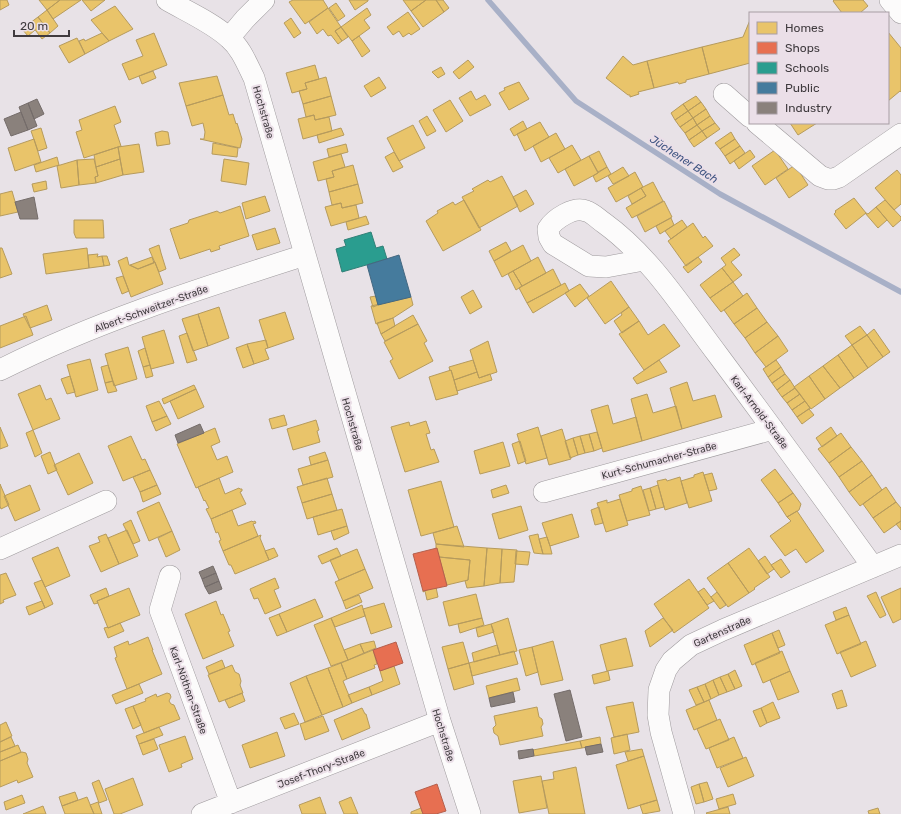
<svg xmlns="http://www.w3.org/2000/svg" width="901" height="814" viewBox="0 0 901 814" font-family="Rubik,sans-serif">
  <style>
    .homes { fill: #e9c46a; stroke: #b69b5d }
    .shops { fill: #e76f51; stroke: #b55f4c }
    .schools { fill: #2a9d8f; stroke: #318077 }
    .public { fill: #457b9d; stroke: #446881 }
    .industry { fill: #8a817c; stroke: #746c6a }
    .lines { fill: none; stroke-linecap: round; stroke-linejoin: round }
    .stream { stroke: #a8b0c7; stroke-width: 5.5 }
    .minor-casing { stroke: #9f9b9e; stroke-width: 22 }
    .minor { stroke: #fcfbfb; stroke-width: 21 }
    .labels { text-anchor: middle; stroke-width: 4; stroke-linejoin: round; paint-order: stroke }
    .street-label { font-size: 10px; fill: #403b3f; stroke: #ebdfe8 }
    .water-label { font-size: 11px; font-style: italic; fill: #415683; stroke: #ebdfe8 }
  </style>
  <rect width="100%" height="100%" fill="#e8e2e7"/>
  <path class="homes" d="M0 0H7L9 5 0 10Z
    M39 0H60L47 10Z
    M60 0H81L53 19 47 10Z
    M82 0H105L91 11Z
    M293 0H323L328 8 305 24 289 2Z
    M349 0H368V1L355 10Z
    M403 0H426L411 11Z
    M426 0H436L444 12 423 27 411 11Z
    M436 0H443L449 8 444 12Z
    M834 0H863L868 6 860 13H842L833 1Z
    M336 3 345 16 338 21 329 8Z
    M115 6 133 29 109 41 91 20Z
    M328 8 341 27 335 31 342 41 338 44 331 35 328 36 323 29 317 34 309 22Z
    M367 8 371 15 364 20 370 28 352 41 341 27Z
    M47 10 58 26 50 33 38 17Z
    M408 12 420 29 411 35 409 33 403 37 399 31 393 35 387 27Z
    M38 17 50 33 42 39 30 23Z
    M291 18 301 33 294 38 284 23Z
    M750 20V63L709 74 702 47 743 37Z
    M30 23 35 30 28 36 22 29Z
    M341 27 348 37 342 41 335 31Z
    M888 32 901 48V92L900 91 888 101Z
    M102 33 109 41 85 54 79 41 84 39 85 41Z
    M154 33 167 65 129 80 122 64 143 56 136 40Z
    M359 36 370 51 362 57 352 41Z
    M77 38 85 54 69 63 59 46Z
    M702 47 709 74 686 80V82L679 84 678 82 654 88 647 61Z
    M623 56 633 65 647 61 654 88 638 92 639 94 630 97V95H628L606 78Z
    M468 60 474 67 459 79 453 72Z
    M315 65 319 79 305 83 307 89 292 93 286 73Z
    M441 67 445 74 438 78 432 72Z
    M153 71 156 78 142 84 139 76Z
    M217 76 223 95 186 106 179 83Z
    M326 77 331 96 303 104 299 91 307 89 305 83Z
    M379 77 386 88 371 97 364 86Z
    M519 82 529 99 509 110 499 93 505 90 504 88Z
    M471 91 476 100 485 95 491 105 470 116 459 98Z
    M223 95 229 115 233 114 236 124 237 123 242 139 240 148 200 139H204L205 132 203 123 192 126 186 106Z
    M331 96 336 115 315 120 314 115 306 117 303 104Z
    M696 96 701 102 688 111 683 104Z
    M450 100 463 121 446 132 433 110Z
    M701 102 706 109 693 118 688 111Z
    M683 104 688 111 675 120 671 113Z
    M115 106 121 122 114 125 121 146 84 158 76 132 82 130 79 120Z
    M706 109 710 116 697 125 693 118Z
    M688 111 693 118 680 127 675 120Z
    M314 115 315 120 329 117 332 131 303 139 298 119Z
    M427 116 436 131 427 136 419 121Z
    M710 116 715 123 702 131 697 125Z
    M693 118 697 125 685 133 680 127Z
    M523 121 527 129 514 136 510 129Z
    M540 122 549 137 525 151 517 134Z
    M715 123 720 129 707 138 702 131Z
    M790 123H817L798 135Z
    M413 125 425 148 399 161 387 138Z
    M697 125 702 131 689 140 685 133Z
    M41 128 47 148 38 151 31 131Z
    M341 128 344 135 319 143 317 135Z
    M162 131 168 132 170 144 157 146 155 133Z
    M702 131 707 138 694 147 689 140Z
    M731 132 735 139 720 149 715 143Z
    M556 133 565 149 541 162 533 146Z
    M34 139 41 162 15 171 8 148Z
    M735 139 740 146 725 156 720 149Z
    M213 143 238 148 237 157 212 154Z
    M139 144 144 172 123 175 118 147Z
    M346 144 348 152 329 157 327 149Z
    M572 145 581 160 558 173 549 158Z
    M740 146 745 153 730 164 725 156Z
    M118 147 120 159 96 167 94 155Z
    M750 150 755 157 739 169 734 161Z
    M775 150 788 169 765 185 752 166Z
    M599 151 607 167 598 172 589 156Z
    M394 152 403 167 393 172 385 157Z
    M341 154 345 167 332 171 334 177 318 181 313 162Z
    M589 156 598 173 574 186 565 169Z
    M57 157 59 165 36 172 34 165Z
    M94 159 98 176 95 177 96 183 79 185 77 160Z
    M120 159 123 175 96 183 95 177 98 176 96 167Z
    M224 159 249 163 246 185 221 181Z
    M77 160 79 185 61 188 57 166Z
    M353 165 358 184 329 192 326 179 334 177 332 171Z
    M795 165 808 185 789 198 776 178Z
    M607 167 611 174 596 182 593 176Z
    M623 167 629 176 613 184 608 176Z
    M897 170 901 175V204L894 210 875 188Z
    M635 172 643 187 616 202 608 188Z
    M502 176 518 206 479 228 462 197 474 191 472 189 488 180 490 182Z
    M46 181 47 189 34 192 32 184Z
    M653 182 663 201 632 218 626 208 646 196 641 188Z
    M358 184 363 203 342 208 341 203 332 205 329 192Z
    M641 188 646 196 632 204 628 196Z
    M526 190 534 204 520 212 513 197Z
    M12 191 18 212 0 216V194Z
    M265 196 270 211 246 219 242 203Z
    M854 198 866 213 846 229 834 214 836 212 835 211Z
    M464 200 481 230 443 251 426 221 438 213 437 211 453 202 455 205Z
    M885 200 901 217V220L893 227 876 207Z
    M664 201 672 217 645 232 637 216Z
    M341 203 342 208 356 205 359 218 331 226 325 207Z
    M240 206 249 236 219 246 220 249 211 252 210 249 180 259 170 229 188 223 189 220 217 211 220 213Z
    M876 207 887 220 878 228 865 213H866L868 214Z
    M366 216 369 224 348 230 346 222Z
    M671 218 674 225 660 234 656 226Z
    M74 220H103L104 238H76L74 233Z
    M682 220 687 227 671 239 665 231Z
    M693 223 703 238 705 236 713 246 686 266 668 241Z
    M275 228 280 243 257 250 252 235Z
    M506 242 511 251 494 261 489 251Z
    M159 245 161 253 166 269 159 272 149 249Z
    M523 245 531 261 502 277 494 261Z
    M0 248H2L12 274 0 278Z
    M87 248 89 268 46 274 43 254Z
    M734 248 740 255 731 262 742 275 733 282 722 268 726 265 721 258Z
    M98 254 97 257 102 256 104 266 89 268 88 255Z
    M102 256H107L110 265 104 266Z
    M127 257 129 265 138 269 155 262 163 284 131 297 118 261Z
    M152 257 154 263 138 269 130 265Z
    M538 257 546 273 522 286 513 271Z
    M698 257 702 262 688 273 683 267Z
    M722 268 733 282 710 298 700 285Z
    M553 269 561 285 527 303 519 288Z
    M513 271 522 286 516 290 508 274Z
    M123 276 129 291 122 294 116 278Z
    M611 281 629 307 605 324 587 298Z
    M733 282 743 296 721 312 710 298Z
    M565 283 569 291 533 313 527 303Z
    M580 284 589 296 575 307 565 293Z
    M473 290 482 307 470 314 461 297Z
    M747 293 757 308 734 324 724 310Z
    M376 296 378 305 373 307 370 297Z
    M411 297 413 305 393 318 376 324 371 306Z
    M47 305 52 320 30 328 23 314Z
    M219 307 229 338 208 346 198 314Z
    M629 307 639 321 622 333 614 321 622 315 621 313Z
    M757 308 767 322 745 338 734 324Z
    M285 312 294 339 268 348 259 320Z
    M198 314 208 346 193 351 182 319Z
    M413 315 418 324 385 341 381 334Z
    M26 316 33 335 0 348V326Z
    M393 318 395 326 381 334 377 323Z
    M639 321 648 335 664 324 680 346 644 370 619 334Z
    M767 322 778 336 755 353 745 338Z
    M418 324 427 341 424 343 433 361 399 379 390 361 393 359 384 342Z
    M860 326 867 335 852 345 845 336Z
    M874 329 890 352 883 357 867 335Z
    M164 330 174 363 151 369 142 337Z
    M187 333 197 360 187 363 179 336Z
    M867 335 883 357 868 368 852 345Z
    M778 336 788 351 766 367 755 353Z
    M266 340 268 348 265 349 269 359 254 364 247 344Z
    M488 341 497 372 479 378 470 350Z
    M247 344 254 364 243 368 236 348Z
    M852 345 868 368 854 378 838 355Z
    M128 347 137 379 114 386 105 354Z
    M145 348 150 365 143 367 138 351Z
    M838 355 854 378 840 388 823 366Z
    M90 359 98 390 76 397 67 365Z
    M473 360 477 372 454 380 451 370 450 371 449 367Z
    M659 360 667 372 637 384 633 378Z
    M776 360 781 367 768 377 763 369Z
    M108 365 113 381 105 383 101 367Z
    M150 365 153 376 146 378 143 367Z
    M823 366 840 388 825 399 809 376Z
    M781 367 785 374 772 383 768 377Z
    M451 370 458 394 436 400 429 377Z
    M477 372 479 378 490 374 492 380 457 391 454 380Z
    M785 374 790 380 777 390 772 383Z
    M70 376 75 392 67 394 61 379Z
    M809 376 825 399 811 409 794 387Z
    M790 380 795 388 782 397 777 390Z
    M113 381 117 391 108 393 105 383Z
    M687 382 693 401 715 395 722 417 682 429 670 388Z
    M40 385 46 400 51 398 60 419 33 430 18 394Z
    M194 385 196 389 164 404 162 399Z
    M795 388 800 394 787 403 782 397Z
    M196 389 204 407 178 419 170 401Z
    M647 394 653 413 676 406 682 429 642 441 631 399Z
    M800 394 805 401 792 410 787 403Z
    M159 401 167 416 152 422 146 406Z
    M805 401 810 408 797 417 792 410Z
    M608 405 613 424 636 417 642 441 603 452 591 410Z
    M809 409 814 415 802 424 797 417Z
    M284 415 287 425 272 429 269 419Z
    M167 416 171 424 156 431 152 422Z
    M316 420 319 430 317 431 320 442 293 450 287 429Z
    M426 421 430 433 426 434 431 450 434 449 439 462 405 472 391 427 409 422 410 426Z
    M0 427 8 446 0 449Z
    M538 427 547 458 526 464 517 434Z
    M831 427 837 436 822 447 816 438Z
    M215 428 220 442 211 446 217 460 227 456 233 472 196 488 177 444Z
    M562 429 571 459 549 465 541 436Z
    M33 430 42 453 35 457 26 433Z
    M597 432 602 448 594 451 589 434Z
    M841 433 851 447 829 463 818 449Z
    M589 434 594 451 585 453 580 436Z
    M131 436 142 460 145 459 150 470 123 481 108 446Z
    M580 436 585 453 578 455 573 438Z
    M573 438 578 455 570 458 565 441Z
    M520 441 526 461 518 464 512 444Z
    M503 442 510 466 480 474 474 451Z
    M851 447 862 461 839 477 829 463Z
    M50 452 57 470 48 474 41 456Z
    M325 452 328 460 311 465 309 457Z
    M79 453 93 483 68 495 54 465Z
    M328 460 333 477 303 485 298 469Z
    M862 461 872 475 849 492 839 477Z
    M775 469 793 493 778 503 761 480Z
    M150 470 157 485 140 492 133 477Z
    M703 472 712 501 689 508 681 481 694 477V475Z
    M712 473 717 489 709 491 704 475Z
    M872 475 882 490 860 506 849 492Z
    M680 477 687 503 665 510 657 481 666 479 667 481Z
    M219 478 225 494 239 488 240 489H242V491L240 492 246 504 211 519 206 509 209 508 205 500 204 501 198 487Z
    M327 478 332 494 302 503 297 487Z
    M441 481 454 527 421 536 408 490Z
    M0 484 9 505 1 509 0 506Z
    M30 485 40 510 15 521 4 496Z
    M157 485 161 494 143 502 140 492Z
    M506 485 509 493 493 498 491 490Z
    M658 485 664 507 656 509 650 488Z
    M641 486 650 515 627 521 619 495 632 491V489Z
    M886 487 896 502 873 518 863 504Z
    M650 488 656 509 649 511 643 490Z
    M793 493 801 504 799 510 787 517 778 503Z
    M332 494 337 510 307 519 302 503Z
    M620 499 628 525 606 532 597 503 607 500V503Z
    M159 502 172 531 149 541 137 512Z
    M896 502 901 508V521L884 533 873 518Z
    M521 506 528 530 499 539 492 514Z
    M599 507 603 523 595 525 591 510Z
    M342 509 347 526 318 535 313 517Z
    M232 510 238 526 252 521 253 522 255 521 256 523 253 524 258 536 223 551 219 541 221 540 218 532 216 533 211 519Z
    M797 511 824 551 806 563 796 549 785 556 770 536 791 521 787 517Z
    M572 514 579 537 550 546 542 523Z
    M131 520 140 541 133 544 123 524Z
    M901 521V530L896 524Z
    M347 526 349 533 334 540 331 531Z
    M457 526 464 547 436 544 433 533Z
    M127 530 138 556 119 564 108 538Z
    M172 531 180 550 166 557 158 538Z
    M106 534 119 564 101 572 89 546 100 542 98 537Z
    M538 534 539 539 543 554 534 553 529 536Z
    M261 535 260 538 269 560 235 574 231 565H229L223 551Z
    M547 537 550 546 552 554H543L539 539Z
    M436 544 487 548 484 586 467 588 465 581 468 580 470 560 439 557 436 548Z
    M58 547 70 576 45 587 32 558Z
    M274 548 278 556 269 560 265 551Z
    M337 548 341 556 322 564 318 556Z
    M487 548 502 549 500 583 484 586Z
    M749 548 770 577 754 588 755 589 749 593 728 563Z
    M357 549 365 569 339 580 330 560Z
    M502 549 517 550 514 582 500 583Z
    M516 551 530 552 528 565 515 564Z
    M765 556 774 569 767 574 758 561Z
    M439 557 470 560 468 580 447 585Z
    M781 559 790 572 781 578 771 565Z
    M728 563 749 593 728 607 707 578Z
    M365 569 373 588 343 601 335 582Z
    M6 573 16 595 3 600 4 602 0 604V575Z
    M275 578 279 588 274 590 281 607 265 614 258 598 254 599 250 589Z
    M689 579 709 608 674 633 654 604Z
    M42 580 53 604 45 608 34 583Z
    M436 587 438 597 427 600 425 591 423 592V591Z
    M106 588 109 596 97 601 98 603 94 604 90 595Z
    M129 588 140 615 108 628 97 601Z
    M704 588 714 601 707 605 698 592Z
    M901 588V619L893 623 881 597Z
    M717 592 726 605 720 609 711 597Z
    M876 592 886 615 880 618 867 596Z
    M476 594 482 618 449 626 443 602Z
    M359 595 362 602 346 609 343 601Z
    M315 599 323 617 287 632 279 614Z
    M42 601 45 608 29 615 26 607Z
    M216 601 221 615 223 614 230 631 228 632 234 646 203 659 185 614Z
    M384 603 392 627 371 634 363 609Z
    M362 605 365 616 335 627 331 618Z
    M846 607 849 615 836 620 833 612Z
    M279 614 287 632 277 636 269 618Z
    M849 615 861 644 837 654 825 625Z
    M331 618 348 660 331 666 314 625Z
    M482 618 484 625 460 633 458 624Z
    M508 618 517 651 500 655 491 624Z
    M663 618 673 630 650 647 645 631Z
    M120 623 124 631 108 638 104 628 108 627V628Z
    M491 624 494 632 478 637 476 628Z
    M779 630 785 645 778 648 772 633Z
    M772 633 780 653 752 665 744 645Z
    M148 637 153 650H152L162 674 127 689 115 658 117 657 114 647 128 641 129 645Z
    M626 638 633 666 607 671 600 645Z
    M374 641 376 648 364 653 360 644Z
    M553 641 563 680 541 685 532 647Z
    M866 641 876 666 851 677 840 652Z
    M463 642 469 663 448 669 442 647Z
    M360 644 364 653 348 660 344 650Z
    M497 645 500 655 474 662 472 653Z
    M532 647 538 672 526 676 519 650Z
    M373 650 377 664 374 665 375 668 347 679 341 663Z
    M514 651 518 664 472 676 469 663Z
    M782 651 790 671 763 683 755 663Z
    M222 660 225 668 209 674 206 667Z
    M341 663 347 679 343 681 352 703 343 707 328 668Z
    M469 663 474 684 454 690 448 669Z
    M232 665 235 672 239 674 241 681 240 685 243 693 219 702 208 675Z
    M394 666 400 684 372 695 369 687 383 681 380 671Z
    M328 668 343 707 322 715 306 676Z
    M735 670 742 686 735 689 728 674Z
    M608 671 610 680 594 684 592 675Z
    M790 671 799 692 778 700 770 680Z
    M728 674 735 689 727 692 720 677Z
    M306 676 322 715 305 722 290 683Z
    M720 677 727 692 719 695 713 680Z
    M517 678 520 690 489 698 486 686Z
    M713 680 719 695 711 699 705 684Z
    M139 684 143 693 116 704 112 695Z
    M705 684 711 699 704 702 697 687Z
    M369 687 372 695 352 703 348 695Z
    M697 687 704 702 696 705 689 690Z
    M842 690 847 706 837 709 832 694Z
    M167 693 170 694 171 697 169 701 171 704 174 705 180 719 144 733 133 706 146 701 145 699 156 694 157 697Z
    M242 693 245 701 229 708 225 700Z
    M709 700 717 720 694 730 686 710Z
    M633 702 639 732 614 737 606 707Z
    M773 702 780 718 767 723 761 708Z
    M133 706 141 725 133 729 125 709Z
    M537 707 539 717 542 719 543 724 541 727 543 736 500 745 498 736 494 733 493 728 496 725 494 716Z
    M362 708 365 714H366L370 728 342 740 334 720Z
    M761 708 767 723 760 727 753 711Z
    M294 713 299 724 285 729 280 718Z
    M323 716 329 731 305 740 300 724Z
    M720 719 729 740 706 749 697 729Z
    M6 722 12 736 0 742V725Z
    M159 727 163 735 139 744 136 736Z
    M277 732 285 756 250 768 242 745Z
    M627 734 630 750 614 754 611 738Z
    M185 736 193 759 181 764 182 767 169 772 159 745Z
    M11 737 15 746 0 752V742Z
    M600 737 601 744 582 748 580 741Z
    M734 737 743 758 717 768 709 748Z
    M154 739 158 749 143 755 139 744Z
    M580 741 582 748 534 756 533 750Z
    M18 745 21 752 0 761V752Z
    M642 749 644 756 628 761 625 752Z
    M22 752 26 753 28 759 27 763 33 777 18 783 17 780 0 787V761Z
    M644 756 657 800 628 809 616 765Z
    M746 757 754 776 728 787 720 768Z
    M576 767 585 814H549L542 781 554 779 553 772Z
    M541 776 547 808 519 813 513 781Z
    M133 778 143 805 120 814H114L105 789Z
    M99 780 107 800 99 803 92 783Z
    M707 782 713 799 704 802 699 784Z
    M699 784 704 802 696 804 691 787Z
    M75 792 78 800 62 806 59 797Z
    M733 794 736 804 719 809 716 799Z
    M22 795 25 803 6 810 4 802Z
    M87 797 94 814H65L62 806Z
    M320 797 326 814H302L299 805Z
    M351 797 358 814H344L339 802Z
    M657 800 660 811 643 814 640 805Z
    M98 802 102 814H94L90 805Z
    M43 806 46 814H23Z
    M728 807 730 814H707L706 813Z
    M421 808 423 814H411V812Z
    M878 808 880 814H869L868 811Z"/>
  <path class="shops" d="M437 548 447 586 423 591 413 554Z
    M396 642 403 663 380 671 373 650Z
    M437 784 446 811 436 814H423L415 792Z"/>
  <path class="schools" d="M371 232 376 248 383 246 387 259 342 272 336 249 346 246 344 240Z"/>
  <path class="public" d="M399 255 411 297 378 305 367 265Z"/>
  <path class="industry" d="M37 99 44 114 34 119 28 103Z
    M28 103 37 126 28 130 19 107Z
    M21 112 28 130 11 136 4 119Z
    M34 197 38 219H20L15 202Z
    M200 424 204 433 178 443 175 435Z
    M213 566 216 573 202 579 199 572Z
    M216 573 219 581 205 587 202 579Z
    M219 581 222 589 209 594 205 587Z
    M570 690 582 737 566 741 554 694Z
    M513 692 515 702 491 707 489 698Z
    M601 744 603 752 587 755 585 747Z
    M533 749 534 756 519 759 518 751Z"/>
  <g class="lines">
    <path class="stream" d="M488 0 576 101 720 194 901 292"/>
    <defs>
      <path id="minor" d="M167 0C186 11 213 23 229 38 241 48 247 64 254 78L440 721 470 814
        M890 0 901 13
        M229 38 245 19 264 0
        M724 94 750 117
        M757 123 820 176 828 179H833L839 177 901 134
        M644 260 606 267 589 266 553 244 549 237 548 229C554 219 574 206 586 211 593 213 598 219 604 223 651 257 683 309 718 355 770 425 822 496 873 567
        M0 370C97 321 202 288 305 255
        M544 492 773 429
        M0 549 106 501
        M170 576 160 610 231 803
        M202 814 440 721
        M684 814 661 732 658 715 659 690 666 670 672 661 691 645 723 630 901 555"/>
    </defs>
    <use href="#minor" class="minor-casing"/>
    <use href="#minor" class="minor"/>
  </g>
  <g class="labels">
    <g class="street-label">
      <text transform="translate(264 112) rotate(74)" y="4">Hochstraße</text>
      <text transform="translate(151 308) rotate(-20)" y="4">Albert-Schweitzer-Straße</text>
      <text transform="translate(760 412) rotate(53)" y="4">Karl-Arnold-Straße</text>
      <text transform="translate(353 424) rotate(74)" y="4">Hochstraße</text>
      <text transform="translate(659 460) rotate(-15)" y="4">Kurt-Schumacher-Straße</text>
      <text transform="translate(722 631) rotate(-24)" y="4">Gartenstraße</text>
      <text transform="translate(189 690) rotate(70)" y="4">Karl-Nöthen-Straße</text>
      <text transform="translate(444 735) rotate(73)" y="4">Hochstraße</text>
      <text transform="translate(321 768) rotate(-21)" y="4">Josef-Thory-Straße</text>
    </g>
    <g class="water-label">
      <text transform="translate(684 159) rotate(33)" y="4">Jüchener Bach</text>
    </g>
  </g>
  <rect x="749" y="12" width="140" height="112" fill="#ebdfe8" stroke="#a79da4"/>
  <rect x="757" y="22" width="20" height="12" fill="#e9c46a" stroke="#a79da4"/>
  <text x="785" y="32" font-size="12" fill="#403b3f">Homes</text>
  <rect x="757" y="42" width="20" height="12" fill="#e76f51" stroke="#a79da4"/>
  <text x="785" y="52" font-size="12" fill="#403b3f">Shops</text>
  <rect x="757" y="62" width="20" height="12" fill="#2a9d8f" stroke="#a79da4"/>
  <text x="785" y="72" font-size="12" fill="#403b3f">Schools</text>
  <rect x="757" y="82" width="20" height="12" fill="#457b9d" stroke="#a79da4"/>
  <text x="785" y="92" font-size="12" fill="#403b3f">Public</text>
  <rect x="757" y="102" width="20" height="12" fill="#8a817c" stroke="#a79da4"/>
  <text x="785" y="112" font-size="12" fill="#403b3f">Industry</text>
  <path d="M14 30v6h55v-6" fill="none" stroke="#403b3f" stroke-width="2"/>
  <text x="20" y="30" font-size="12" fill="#403b3f" stroke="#ebdfe8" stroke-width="3" paint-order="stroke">20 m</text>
</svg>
